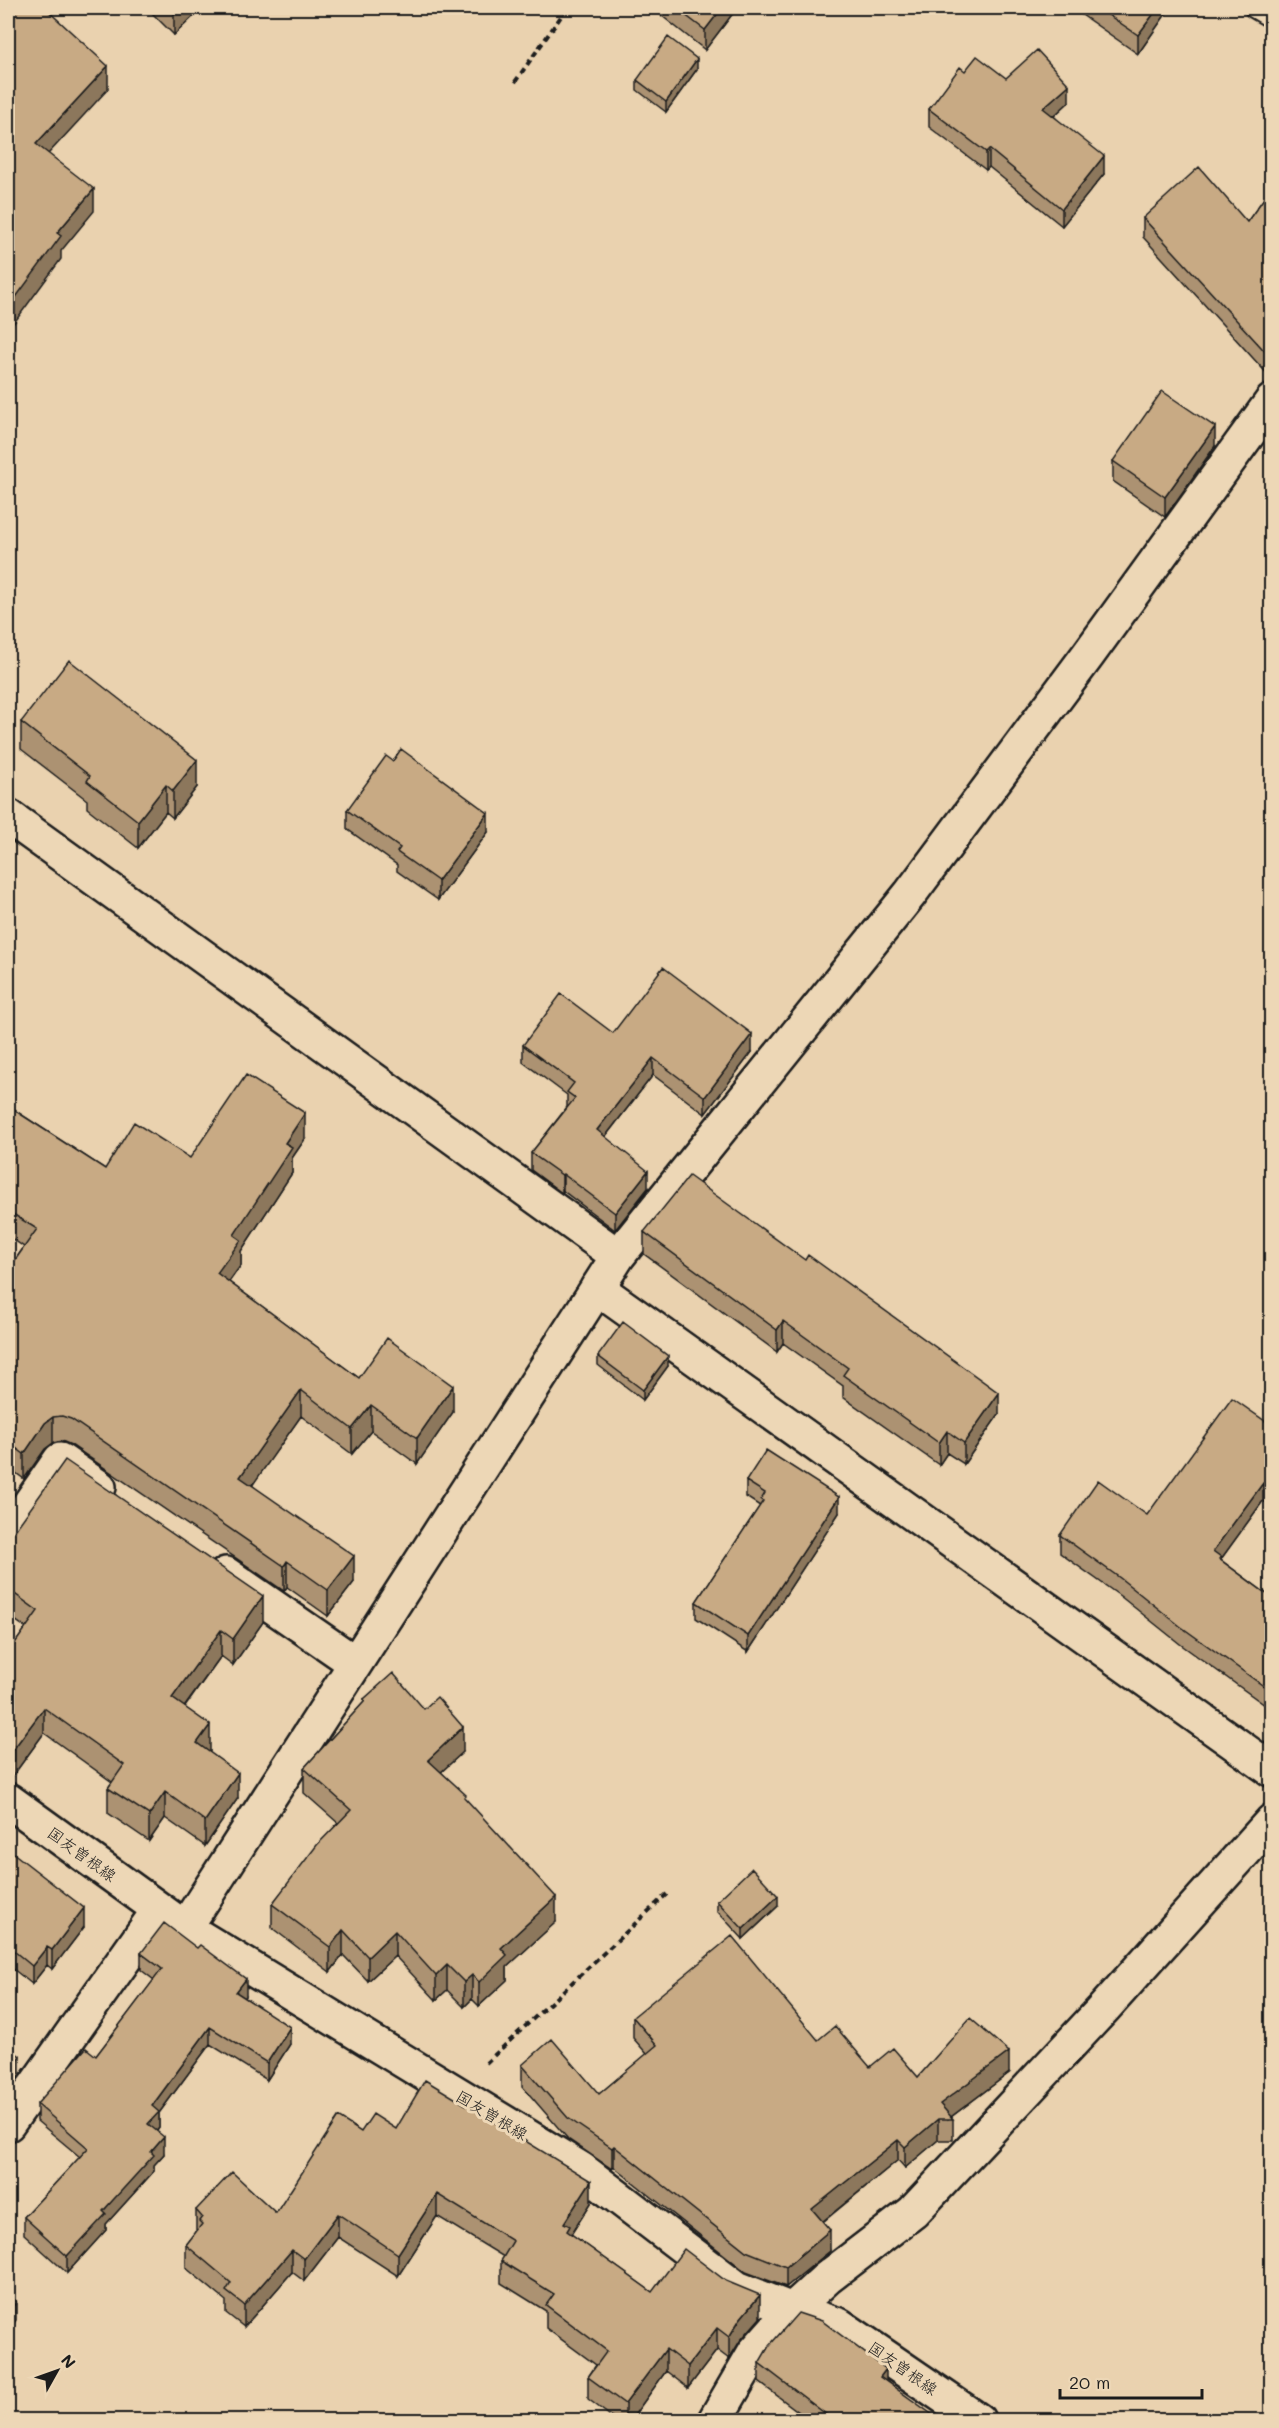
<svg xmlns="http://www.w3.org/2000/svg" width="1279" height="2428" viewBox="0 0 1279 2428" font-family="Mali,'Klee One',sans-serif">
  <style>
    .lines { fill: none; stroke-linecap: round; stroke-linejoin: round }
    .service-casing { stroke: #1c1c1c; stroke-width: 24 }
    .minor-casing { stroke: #1c1c1c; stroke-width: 38 }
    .secondary-casing { stroke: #1c1c1c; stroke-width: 38 }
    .path { stroke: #1c1c1c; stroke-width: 4; stroke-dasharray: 6 4.5; stroke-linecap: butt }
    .service { stroke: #edd7b6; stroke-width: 20 }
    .minor { stroke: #edd7b6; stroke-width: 33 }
    .secondary { stroke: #edd7b6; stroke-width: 33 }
    .wall { fill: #ac9272; stroke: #1c1c1c; stroke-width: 1.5 }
    .shaded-wall { fill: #8c775c; stroke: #1c1c1c; stroke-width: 1.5 }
    .building { fill: #c8aa84; stroke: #1c1c1c; stroke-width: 1.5 }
    .labels { text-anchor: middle; stroke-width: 6; stroke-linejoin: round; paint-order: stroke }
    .street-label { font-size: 16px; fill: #1c1c1c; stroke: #edd7b6 }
  </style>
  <rect width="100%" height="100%" fill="#ead2af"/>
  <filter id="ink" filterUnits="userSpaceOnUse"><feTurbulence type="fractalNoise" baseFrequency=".0167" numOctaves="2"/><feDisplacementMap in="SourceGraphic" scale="12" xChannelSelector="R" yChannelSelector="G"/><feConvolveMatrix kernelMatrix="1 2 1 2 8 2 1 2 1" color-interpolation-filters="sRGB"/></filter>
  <g filter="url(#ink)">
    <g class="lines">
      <defs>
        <path id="service" d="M1255 8 1272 18"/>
        <path id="minor" d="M8 816 618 1256 185 1928
          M618 1256 910 894 1088 655 1272 401
          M597 1288 1272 1770
          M8 1535 60 1460 99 1487
          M226 1574 355 1663
          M8 2124 159 1910
          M715 2420 754 2353 792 2310 827 2278 913 2212 1105 2007 1272 1821"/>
        <path id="secondary" d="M8 1800 185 1928 581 2169 737 2288 792 2310 839 2325 978 2420"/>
      </defs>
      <use href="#service" class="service-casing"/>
      <use href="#minor" class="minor-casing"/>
      <use href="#secondary" class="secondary-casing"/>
      <path class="path" d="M515 82 567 8
        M486 2063 669 1892"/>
      <use href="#service" class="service"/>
      <use href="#minor" class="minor"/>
      <use href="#secondary" class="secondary"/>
    </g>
    <path class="wall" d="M147 8H202L174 35Z
      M652 8H737L705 50Z
      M1072 8H1170L1138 54Z
      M697 69 666 112 637 90V80Z
      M965 71 1006 78 1069 102 1054 116 1104 174 1062 226 989 167 986 170 929 127V109Z
      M1272 187V379L1143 237V218L1247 222Z
      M1272 414V436L1270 435V416Z
      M1215 446 1165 517 1113 481V461Z
      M21 722 197 787 173 818 166 812 138 848 87 808V800L21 749Z
      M347 810 488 832 438 900 397 871V865L347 829Z
      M613 1033 752 1052 705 1114 653 1075 605 1137 648 1188 615 1230 563 1191 562 1193 531 1170V1153L567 1107V1095L523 1062V1045Z
      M8 1106 105 1169 190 1158 305 1139 292 1158V1173L241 1251V1265L229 1282 359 1378 453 1412 417 1464 371 1431 352 1454 301 1416 252 1485 354 1582 328 1616 287 1587 284 1591 71 1445 62 1441 53 1443 45 1449 24 1479 8 1467V1270L24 1247 8 1236Z
      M644 1232 999 1414 964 1464 947 1453 939 1465 843 1397V1386L783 1343 777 1352 644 1254Z
      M598 1356 668 1366 643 1400 598 1365Z
      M1272 1426V1507L1263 1501 1221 1559V1560L1272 1598V1710L1180 1644 1120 1596 1060 1553V1535L1147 1515Z
      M746 1481 839 1513 748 1652 696 1618V1602L760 1506 746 1497Z
      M8 1540 263 1622 233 1665 221 1656 185 1707 210 1751 209 1752 238 1798 205 1846 165 1818 149 1841 108 1813V1788L112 1782 44 1733 12 1777 8 1774V1653L26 1628 8 1615Z
      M364 1699 463 1752 441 1772 466 1800 556 1922 507 1967V1980L479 2006 472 1999 464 2007 447 1990 436 2000 395 1956 368 1981 343 1955 330 1972 272 1928V1904L338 1823 304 1793V1768L364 1702Z
      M8 1849 84 1927 52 1969 47 1965 32 1984 8 1965Z
      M717 1901 778 1906 743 1939 717 1911Z
      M141 1953 246 1996 244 1998 290 2044 267 2080 210 2044 159 2113V2128L157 2131 164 2154 154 2165V2171L106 2224V2230L67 2273 24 2234V2217L80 2157 37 2121V2104L96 2056 154 1980 141 1970Z
      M633 2017 818 2040 870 2067 918 2077 1009 2073 951 2117 953 2119V2140H938L905 2168 898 2160 823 2222 830 2251 786 2287 746 2272 614 2167 612 2169 568 2139 522 2086V2065L599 2094 647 2054 633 2038Z
      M396 2129 591 2203 571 2234 652 2292 760 2318 740 2341 729 2359 717 2350 688 2388 666 2371 630 2421H617L588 2399V2377L596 2365 546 2328V2311L501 2283V2261L504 2257 437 2216 398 2276 338 2237 304 2281 292 2272 244 2327 226 2313V2301L186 2268V2245L196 2233V2210L276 2213 361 2132Z
      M759 2363 886 2381 937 2421H811L759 2382Z"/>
    <path class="shaded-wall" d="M180 8H202L174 35V13Z
      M722 8H737L705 50V30Z
      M1158 8H1170L1138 54V35Z
      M697 59V69L666 112V102Z
      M108 66V89L36 167V144Z
      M1069 85V102L1043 126V108Z
      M989 149V167L986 170V152Z
      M1104 156V174L1062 226V209Z
      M94 189V211L61 251V259L8 331V308L57 233Z
      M1215 427V446L1165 517V497Z
      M197 760V787L173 818V791Z
      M166 785V812L138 848V821Z
      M488 813V832L438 900V881Z
      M752 1034V1052L705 1114V1097Z
      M653 1058V1075L597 1147V1130Z
      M305 1113V1139L292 1158V1173L241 1251V1265L217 1298V1273L234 1235 285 1143Z
      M648 1171V1188L615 1230V1213Z
      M563 1174V1191L562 1193V1175Z
      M783 1321V1343L777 1352V1330Z
      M668 1356V1366L643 1400V1390Z
      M453 1386V1412L417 1464V1438Z
      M301 1390V1416L240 1503V1477Z
      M999 1393V1414L964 1464V1443Z
      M371 1405V1431L352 1454V1429Z
      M53 1417V1443L45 1449 24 1479V1454L45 1423Z
      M947 1431V1453L939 1465V1443Z
      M1263 1483V1501L1221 1559V1575L1213 1551Z
      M839 1497V1513L748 1652V1636Z
      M354 1556V1582L328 1616V1590Z
      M287 1561V1587L284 1591V1566Z
      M263 1596V1622L233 1665V1639Z
      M221 1630V1656L172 1724V1698Z
      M44 1708V1733L12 1777V1751Z
      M210 1725V1751L197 1769V1743Z
      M463 1727V1752L428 1784V1760Z
      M238 1773V1798L205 1846V1821Z
      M165 1792V1818L149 1841V1815Z
      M778 1896V1906L743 1939V1929Z
      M556 1897V1922L507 1967V1980L479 2006V1982L501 1948Z
      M84 1908V1927L52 1969V1950Z
      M343 1930V1955L330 1972V1947Z
      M395 1931V1956L368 1981V1957Z
      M47 1947V1965L32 1984V1966Z
      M447 1965V1990L436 2000V1976Z
      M472 1975V1999L464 2007V1982Z
      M246 1979V1996L236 2009V1992Z
      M210 2027V2044L159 2113V2128L148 2141V2124L152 2106Z
      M290 2027V2044L267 2080V2063Z
      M1009 2052V2073L948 2119 940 2104Z
      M20 2056V2075L8 2092V2073Z
      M938 2119V2140L905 2168V2147Z
      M164 2137V2154L154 2165V2171L106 2224V2230L67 2273V2256L151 2152Z
      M898 2140V2160L812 2230V2209Z
      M614 2146V2167L612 2169V2148Z
      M591 2181V2203L570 2236V2248L564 2223Z
      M437 2194V2216L398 2276V2254Z
      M338 2214V2237L304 2281V2259Z
      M830 2230V2251L786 2287V2267Z
      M292 2250V2272L244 2327V2305Z
      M760 2295V2318L740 2341 729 2359V2337L740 2319Z
      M16 2302V2320L8 2331V2313Z
      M717 2328V2350L688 2388V2366Z
      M666 2349V2371L630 2421H625V2404Z
      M886 2369V2387L880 2377Z"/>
    <path class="building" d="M19 8H45L108 66 36 144 94 189 57 233 61 236 8 308V20Z
      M169 8H180L174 13Z
      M676 8H722L705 30Z
      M1098 8H1158L1138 35Z
      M668 37 697 59 666 102 637 80Z
      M1037 50 1069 85 1043 108 1104 156 1062 209 989 149 986 152 929 109 960 67 965 71 977 56 1006 78Z
      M1199 167 1247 222 1272 187V254L1269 257 1272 260V359L1143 218Z
      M1162 391 1215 427 1165 497 1113 461Z
      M69 660 197 760 173 791 166 785 138 821 87 781 90 776 21 722Z
      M401 749 488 813 438 881 397 852 400 848 347 810 386 756 393 761Z
      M663 967 752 1034 705 1097 653 1058 597 1130 648 1171 615 1213 563 1174 562 1175 531 1153 575 1098 567 1092 574 1083 523 1045 561 994 613 1033Z
      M246 1075 305 1113 285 1143 292 1147 234 1235 241 1240 217 1273 359 1378 387 1338 453 1386 417 1438 371 1405 352 1429 301 1390 240 1477 354 1556 328 1590 287 1561 284 1566 71 1419 62 1416 53 1417 45 1423 24 1454 8 1442V1270L37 1229 8 1211V1205L11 1199 8 1197V1106L105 1169 134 1122 190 1158Z
      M689 1176 805 1260 808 1255 999 1393 964 1443 947 1431 939 1443 843 1375 848 1368 783 1321 777 1330 644 1232Z
      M623 1322 668 1356 643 1390 598 1356Z
      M1232 1398 1272 1426V1489L1263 1483 1213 1551 1221 1557 1219 1559 1272 1598V1692L1180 1626 1120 1578 1060 1535 1098 1480 1147 1515Z
      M766 1450 839 1497 748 1636 696 1602 763 1501 761 1500 765 1493 746 1481Z
      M65 1460 263 1596 233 1639 221 1630 172 1698 210 1725 197 1743 238 1773 205 1821 165 1792 149 1815 108 1788 124 1765 44 1708 12 1751 8 1748V1653L38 1611 8 1589V1540Z
      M393 1673 424 1709 437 1697 463 1727 428 1760 466 1795 464 1797 556 1897 501 1948 507 1955 479 1982 472 1975 464 1982 447 1965 436 1976 395 1931 368 1957 343 1930 330 1947 272 1904 317 1845 351 1810 304 1768 365 1701 364 1699Z
      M8 1849 84 1908 52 1950 47 1947 32 1966 8 1946Z
      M752 1868 778 1896 743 1929 717 1901Z
      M164 1923 197 1948 200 1945 246 1979 236 1992 290 2027 267 2063 210 2027 152 2106 159 2112 148 2124 164 2137 151 2152 154 2155 103 2211 106 2214 67 2256 24 2217 88 2148 37 2104 86 2048 96 2056 162 1969 141 1953Z
      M732 1936 818 2040 835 2026 870 2067 893 2048 918 2077 970 2018 1009 2052 940 2104 953 2119H938L905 2147 898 2140 812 2209 830 2230 786 2267 746 2251 614 2146 612 2148 568 2118 522 2065 552 2039 599 2094 657 2045 633 2017Z
      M8 2047 20 2056 8 2073Z
      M425 2080 591 2181 564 2223 570 2226 567 2231 652 2292 684 2249 726 2281 760 2295 740 2319 729 2337 717 2328 688 2366 666 2349 625 2404 588 2377 607 2351 546 2305 554 2294 501 2261 513 2241 437 2194 398 2254 338 2214 304 2259 292 2250 244 2305 226 2291 231 2283 186 2245 202 2224 199 2221 202 2217 196 2210 232 2172 276 2213 338 2117 361 2132 373 2114 396 2129Z
      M8 2295 16 2302 8 2313Z
      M798 2313 822 2321 886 2369 880 2377 937 2418 936 2421H835L759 2363 769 2346Z"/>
  </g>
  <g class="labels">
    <g class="street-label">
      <text transform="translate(82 1854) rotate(36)" y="6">国友曽根線</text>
      <text transform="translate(492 2115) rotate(31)" y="6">国友曽根線</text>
      <text transform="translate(903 2368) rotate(35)" y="6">国友曽根線</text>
    </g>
  </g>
  <rect width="1279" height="2428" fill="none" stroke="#edd7b6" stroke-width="30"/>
  <rect x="15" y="15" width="1249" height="2398" fill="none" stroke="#1c1c1c" stroke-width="2" filter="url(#ink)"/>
  <g transform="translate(57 2371) rotate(50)" stroke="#edd7b6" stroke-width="4.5" paint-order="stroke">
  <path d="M0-4.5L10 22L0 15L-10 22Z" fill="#1c1c1c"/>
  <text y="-9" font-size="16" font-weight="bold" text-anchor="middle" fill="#1c1c1c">N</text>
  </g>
  <path d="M1060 2389v9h142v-9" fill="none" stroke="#1c1c1c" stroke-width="3"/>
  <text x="1069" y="2389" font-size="18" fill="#1c1c1c" stroke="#edd7b6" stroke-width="4.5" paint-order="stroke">20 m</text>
</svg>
